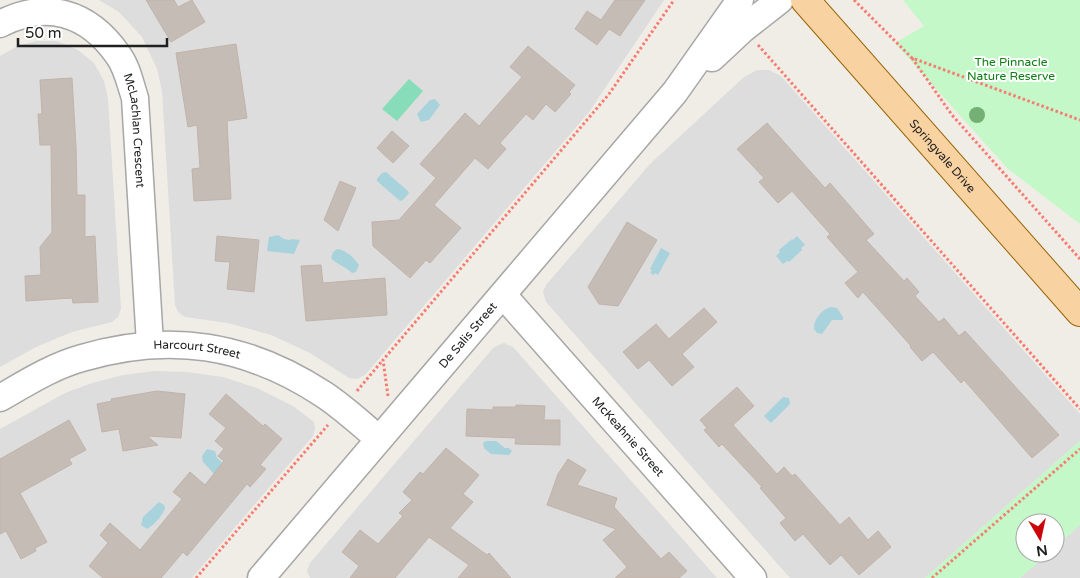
<svg xmlns="http://www.w3.org/2000/svg" width="1080" height="578" viewBox="0 0 1080 578" font-family="'Varela Round',sans-serif">
  <style>
    .residential { fill: #dedddd }
    .park { fill: #c5f8c8 }
    .pitch { fill: #87ddba }
    .water { fill: #a8d2dc }
    .building { fill: #c5bcb6; stroke: #c1b3a9 }
    .lines { fill: none; stroke-linecap: round; stroke-linejoin: round }
    .minor-casing { stroke: #a7a7a7; stroke-width: 29 }
    .major-casing { stroke: #976304; stroke-width: 30 }
    .path { stroke: #f67c71; stroke-width: 3; stroke-dasharray: 2.5 2.5; stroke-linecap: butt }
    .minor { stroke: #fff; stroke-width: 26 }
    .major { stroke: #f9d2a2; stroke-width: 28 }
    .tree { fill: #74af74 }
    .labels { text-anchor: middle; stroke-width: 4; stroke-linejoin: round; paint-order: stroke }
    .park-label { font-size: 12px; fill: #0f7d16; stroke: #fff }
    .street-label { font-size: 12px; fill: #202020; stroke: #fff }
  </style>
  <rect width="100%" height="100%" fill="#f0ede6"/>
  <path class="residential" d="M99 0H664L589 112 365 375 357 379 349 378 310 353 271 335 228 323 185 317 178 312 175 305 162 91 157 69 142 37 119 12Z
    M36 41H57L78 50 94 63 104 81 108 98 121 309 118 317 112 322 72 332 36 347 0 367V56L18 46Z
    M757 70H769L781 76 1080 414V441L925 578H790L546 302 543 292 546 285 650 164 744 77Z
    M504 343 513 347 717 578H310L307 571 310 563 494 347Z
    M155 371 187 372 223 377 257 388 293 406 314 422 315 429 313 436 192 578H0V429L65 393 92 383 123 375Z
    M1080 525V578H1020L1048 553H1055V547Z"/>
  <path class="park" d="M903 0H1080V224L1008 169 895 43 924 26Z
    M1080 441V525L1055 547V523H1025V553H1049L1020 578H925Z"/>
  <path class="pitch" d="M409 79 423 91 397 121 382 109Z"/>
  <path class="water" d="M435 99 440 105 429 120 421 122 417 114 430 100Z
    M386 172 408 191 409 193 403 200 400 201 377 181V179L382 173Z
    M278 235 284 239 290 240 292 239 300 240 294 254 267 251 269 237Z
    M797 236 805 245 801 248 802 250 789 262 787 261 783 264 776 256 780 252 779 250 792 239 793 240Z
    M661 248 670 253 658 275 655 273 654 275 650 273 652 270 650 269Z
    M337 249C348 251 353 257 359 265L356 272 352 273C345 266 336 264 331 258L333 252Z
    M831 307 837 308 843 317V320H832L822 334 817 333 814 329C813 320 822 309 831 307Z
    M783 397 789 398 790 404 771 423 764 416Z
    M486 441H496L505 448H509L512 451 509 455 491 454 484 448 483 443Z
    M207 449 215 451 217 458 229 468 215 475 203 462 202 456Z
    M159 502 164 505 165 508C163 515 154 525 147 529L141 525 143 517Z"/>
  <path class="building" d="M146 0H174L178 7 192 0 205 22 171 42Z
    M615 0H645L620 36 609 29 597 45 575 29 587 11 601 20Z
    M236 44 247 118 227 121 231 199 194 201 192 169 200 168 197 125 188 127 176 53Z
    M528 46 575 85 569 92 571 94 555 112 546 104 533 120 526 114 500 143 506 149 488 169 475 158 434 205 461 228 430 263 426 260 410 278 373 246 372 222 399 220 436 178 420 164 465 113 479 126 522 77 510 67Z
    M72 78 76 147 77 195H85V237L95 236 98 302 73 303 72 298 26 301 25 276 41 275 40 247 52 232 51 145H40L38 114H42L40 80Z
    M767 123 825 188 830 183 874 234 866 240 904 281 907 278 919 292 915 296 939 322 944 318 959 336 965 331 1059 435 1032 458 964 380 961 383 933 352 922 361 910 347 911 346 863 292 858 298 845 283 858 272 827 237 830 234 792 191 778 203 759 182 764 178 737 149Z
    M392 131 409 146 393 163 377 148Z
    M340 181 356 188 338 231 324 220Z
    M627 222 657 240 618 306 599 304 588 287Z
    M217 236 259 240 254 292 227 289 230 262 215 261Z
    M321 265 323 283 385 278 387 315 306 321 301 266Z
    M704 308 717 322 682 354 694 367 672 386 649 360 638 369 623 352 656 324 669 339Z
    M737 387 754 406 733 425 777 474 784 467 792 476 795 474 840 525 849 517 868 540 878 531 891 547 859 575 841 555 830 565 803 534 795 541 780 523 786 518 760 488 762 487 722 444 719 447 704 430 707 428 700 420Z
    M157 391 185 394 181 438 147 436 158 445 123 451 119 429 102 432 97 404 112 401 111 399Z
    M226 394 263 426 265 424 282 439 260 465 266 469 250 487 247 484 187 556 183 552 161 578H103L89 566 108 543 100 535 110 523 140 550 182 499 173 492 190 472 205 485 224 461 218 456 224 449 215 441 226 428 209 414Z
    M516 405 545 406 544 420H560V445L515 444 516 438 466 436 467 409 493 410V407H516Z
    M69 420 86 450 69 459 72 464 20 493 47 542 35 548 36 551 21 559 6 531 0 534V459Z
    M446 448 479 475 463 494 473 502 450 528 487 555 489 553 511 578H458L469 565 429 537 395 578H350L359 566 342 552 360 530 378 544 403 516 399 513 412 500 403 492 420 472 423 474Z
    M568 459 586 470 577 485 617 498 614 507 661 559 669 552 687 571 679 578H615L627 567 603 540 616 529 547 505 558 474Z"/>
  <g class="lines">
    <defs>
      <g id="minor">
        <path id="s1" d="M0 24C46 0 88 12 118 55 127 67 130 83 135 98L150 344"/>
        <path d="M712 58 743 29 780 0"/>
        <path id="s2" d="M503 295 753 578"/>
        <path id="s3" d="M0 398C26 383 53 366 82 358 170 332 246 344 323 394 343 407 361 424 379 439"/>
        <path id="s4" d="M261 578 675 92 740 0"/>
      </g>
      <g id="major">
        <path id="s5" d="M805 0 1080 312"/>
      </g>
    </defs>
    <use href="#minor" class="minor-casing"/>
    <use href="#major" class="major-casing"/>
    <path class="path" d="M854 0 912 58 1080 120
      M758 45 1080 409
      M912 58 952 115 1080 259
      M357 391 382 361
      M388 396 383 360 609 94 674 0
      M196 578 328 425
      M932 578 1080 449"/>
    <use href="#minor" class="minor"/>
    <use href="#major" class="major"/>
  </g>
  <circle class="tree" cx="977" cy="115" r="8"/>
  <g class="labels">
    <g class="park-label">
      <text x="1011" y="66">The Pinnacle<tspan x="1011" dy="14">Nature Reserve</tspan></text>
    </g>
    <g class="street-label">
      <text dy="4" stroke="none"><textPath href="#s1" startOffset="214">McLachlan Crescent</textPath></text>
      <text dy="4" stroke="none"><textPath href="#s5" startOffset="208">Springvale Drive</textPath></text>
      <text dy="4" stroke="none"><textPath href="#s4" startOffset="319">De Salis Street</textPath></text>
      <text dy="4" stroke="none"><textPath href="#s3" startOffset="208">Harcourt Street</textPath></text>
      <text dy="4" stroke="none"><textPath href="#s2" startOffset="189">McKeahnie Street</textPath></text>
    </g>
  </g>
  <g transform="translate(1040 538) rotate(171)"><circle r="24" fill="#ffffff" stroke="#a6a6a6"/>
  <path d="M0-4L9 19L0 12L-9 19Z" fill="#ca060a"/>
  <text y="-8" font-size="14" font-weight="bold" text-anchor="middle" fill="#202020">N</text>
  </g>
  <path d="M18 38v8h149v-8" fill="none" stroke="#202020" stroke-width="2.5"/>
  <text x="25" y="38" font-size="15" fill="#202020" stroke="#ffffff" stroke-width="4" paint-order="stroke">50 m</text>
</svg>
